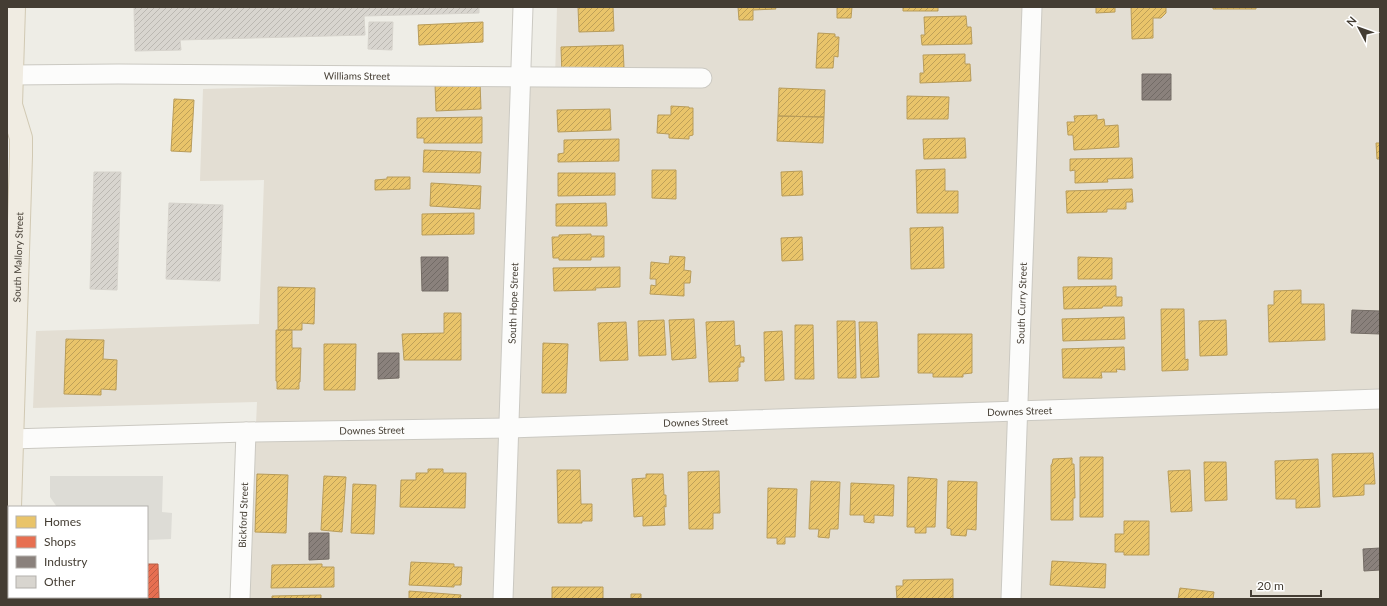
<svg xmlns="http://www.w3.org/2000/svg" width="1387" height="606" viewBox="0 0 1387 606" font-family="Lato,sans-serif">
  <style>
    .residential { fill: #e3ded3 }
    .parking { fill: #dddcd6 }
    .homes { fill: url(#homes-hatch); stroke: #b89c5a }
    .shops { fill: url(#shops-hatch); stroke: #b66048 }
    .industry { fill: url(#industry-hatch); stroke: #756d66 }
    .building { fill: url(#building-hatch); stroke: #d6d3cc }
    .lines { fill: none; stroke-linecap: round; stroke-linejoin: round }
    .minor-casing { stroke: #cbc9c2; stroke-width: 21 }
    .primary-casing { stroke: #d1c9b3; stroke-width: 24 }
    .minor { stroke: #fcfcfb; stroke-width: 19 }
    .primary { stroke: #f0ece2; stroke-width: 22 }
    .labels { text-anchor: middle; stroke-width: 4; stroke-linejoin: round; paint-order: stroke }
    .street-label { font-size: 10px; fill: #443d33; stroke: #fff }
  </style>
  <defs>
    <pattern id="homes-hatch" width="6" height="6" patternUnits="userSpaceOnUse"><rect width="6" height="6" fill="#e9c46a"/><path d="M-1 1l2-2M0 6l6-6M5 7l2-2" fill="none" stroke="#bea058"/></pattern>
    <pattern id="shops-hatch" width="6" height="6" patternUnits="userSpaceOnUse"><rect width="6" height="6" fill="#e76f51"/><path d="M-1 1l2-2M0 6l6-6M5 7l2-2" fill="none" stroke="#bd5c44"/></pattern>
    <pattern id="industry-hatch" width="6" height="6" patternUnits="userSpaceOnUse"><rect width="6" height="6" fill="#8a817c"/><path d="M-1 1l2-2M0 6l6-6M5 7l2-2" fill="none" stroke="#726b66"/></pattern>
    <pattern id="building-hatch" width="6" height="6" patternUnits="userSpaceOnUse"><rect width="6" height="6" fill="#d8d5cf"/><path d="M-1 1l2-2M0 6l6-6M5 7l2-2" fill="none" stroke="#bbb8b2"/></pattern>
  </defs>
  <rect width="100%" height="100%" fill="#eeede6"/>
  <path class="residential" d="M557 7H1380V599H248L257 402 33 408 36 331 259 324 264 180 200 181 203 89 555 79Z"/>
  <path class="parking" d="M50 476H163L162 512 172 513 171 539 147 540V507H57L50 497Z"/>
  <path class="homes" d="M578 7H613L614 31 579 32Z
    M738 7H775L776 9 753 10V20H739Z
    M837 7H852L851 18H837Z
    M903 7H938V11H903Z
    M1096 7H1115V12L1096 13Z
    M1131 7H1166V13L1161 18H1153V38L1132 39Z
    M1213 7H1256V9H1213Z
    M966 16 967 27H971L972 44 922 45 921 35H925L924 17Z
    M483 22V42L419 45 418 25Z
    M818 33 835 34V37H839L838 57 834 56 833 68H816Z
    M623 45 624 68 604 69 562 76 561 47Z
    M965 54V64H970L971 81 920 83V73H924L923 55Z
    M480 82 481 109 436 111 435 84Z
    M779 88 825 90 824 117 778 116Z
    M907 96 949 97 948 119H907Z
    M174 99 194 100 191 152 171 151Z
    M671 106 689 107V108H693V135L689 136V139L669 138V134L657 133 658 115H671Z
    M610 109 611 130 558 132 557 110Z
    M1097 115V120L1104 119 1105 126 1118 125 1119 147 1074 150 1073 135H1068L1067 122H1075L1074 116Z
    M778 116 824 117 823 143 777 141Z
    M482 117V143H424V138H417V118Z
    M965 138 966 158 924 159 923 139Z
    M619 139V161L558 162V154L564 153V140Z
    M1376 143H1380V159H1377Z
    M424 150 481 152 480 173 423 172Z
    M1132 158 1133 178 1107 179 1108 182 1075 183V170L1070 171V159Z
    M945 169V191H958V213H917L916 170Z
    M652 170H676V199L652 198Z
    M802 171 803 195 782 196 781 172Z
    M558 173H615V195L558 196Z
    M387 177H410V189L375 190V180L387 179Z
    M431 183 481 186 480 209 430 206Z
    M1132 189 1133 202H1126V209H1107V212L1067 213 1066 191Z
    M606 203 607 226H556V204Z
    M474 213V234L422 235V214Z
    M943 227 944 268 911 269 910 228Z
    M591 234V236H604V257H591V260H559V258H553L552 237H559V235Z
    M802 237 803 260 782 261 781 238Z
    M670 256 685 257 684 270 691 271 690 283H684V296L650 294 651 285 656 286V279H650L651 262 669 264Z
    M1078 257 1112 258V279H1078Z
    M620 267V287L595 288 596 290 554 291 553 268Z
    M1116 286V297H1122V306H1103L1102 308 1064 309 1063 287Z
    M278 287 315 288 314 324 302 323V330H278Z
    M1301 290V304H1324L1325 340 1269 342 1268 305H1274V291Z
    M1161 309H1184L1185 360 1188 359V370L1162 371Z
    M444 313H461V360H404L402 334 444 333Z
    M1124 317 1125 339 1063 341 1062 319Z
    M694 319 696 358 672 360 669 320Z
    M664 320 666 355 639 356 638 321Z
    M1226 320 1227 355 1200 356 1199 321Z
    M734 321 735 346 740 345 741 357H744V362H740V367H738V381L709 382 706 322Z
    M837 321H855L856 378H838Z
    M626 322 628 360 600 361 598 323Z
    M859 322H877L879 377 861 378Z
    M795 325H813L814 379H795Z
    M276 330H292V348H301L300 382H299V389H277V381H276Z
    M782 331 784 380 765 381 764 332Z
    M918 334H972V373L963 374V377H933V373H918Z
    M66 339 104 340 103 359 117 360 116 390 101 389V395L64 394Z
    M543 343 568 344 566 393H542Z
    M324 344H356L355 390H324Z
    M1124 347 1125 370 1116 369 1117 372H1101L1102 378H1063L1062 349Z
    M1373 453 1375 484H1364V495L1333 497 1332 454Z
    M1080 457H1103V517H1080Z
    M1072 458V464H1074L1075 498H1073V520H1051V465L1052 464 1053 459Z
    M1318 459 1320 507 1296 508V499H1276L1275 461Z
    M1204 462H1226L1227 500 1205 501Z
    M428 469H443V473H466L465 508 400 507 401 480H416V473H428Z
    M557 470H580L581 504H592V521H582V523H558Z
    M1190 470 1192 511 1171 512 1168 471Z
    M719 471 720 513H713V529H689L688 472Z
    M257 474 288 475 286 533 255 532Z
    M646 474H663L664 495H666V507L664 506 665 525 643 526V516L634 517 632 479 646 478Z
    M324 476 346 477 342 532 321 530Z
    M908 477 937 479 935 527H926V533H915V527H907Z
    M811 481 840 482 838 529H830L829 538 818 537 819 529H809Z
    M948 481 977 482 976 530 967 529 966 536 951 535V529L947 528Z
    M851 483 894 485 893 516 874 515V523L864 522V515H850Z
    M353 484 376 485 374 534 351 533Z
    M768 488 797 489 795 537H785V544H777V538H767Z
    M1124 521H1149V555H1124V552H1115V534H1124Z
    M1052 561 1106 564 1105 588 1050 585Z
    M411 562 454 564V567H462L461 585H454V587L409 585Z
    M322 564V567H334V587L271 588 272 565Z
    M953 579V599H897L896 586H903V580Z
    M552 587H603V599H552Z
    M1180 588 1214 592 1213 599H1178Z
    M409 591 461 595 460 599H409Z
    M631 594H641V599H631Z
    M321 595V599H272V596Z"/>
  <path class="shops" d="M147 564H158L159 599H71V597H147Z"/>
  <path class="industry" d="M1142 74H1171V100H1142Z
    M421 257H448V291H422Z
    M1352 310 1380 311V334L1351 333Z
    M378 353H399V378L378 379Z
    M309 533H329V559L309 560Z
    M1380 548V570L1364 571 1363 549Z"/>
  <path class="building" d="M134 7H479V13L364 16 365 35 180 40 181 50 135 51Z
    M369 22H393L392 50 368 49Z
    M94 172H121L117 290 90 289Z
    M169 203 223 205 220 281 166 279Z"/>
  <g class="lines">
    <defs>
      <g id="minor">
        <path id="s1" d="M12 75 118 74 702 78"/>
        <path id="s2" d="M11 439 246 432 509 428 1380 399"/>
        <path id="s3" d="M240 599 246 432"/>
        <path id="s4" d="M503 599 523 7"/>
        <path id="s5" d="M1011 599 1032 7"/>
      </g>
      <g id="primary">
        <path id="s6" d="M10 507 21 156V138L11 105 14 7"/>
        <path d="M8 599 9 541"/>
      </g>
    </defs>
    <use href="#minor" class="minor-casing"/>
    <use href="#primary" class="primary-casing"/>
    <use href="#minor" class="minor"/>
    <use href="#primary" class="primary"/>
  </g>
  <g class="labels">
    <g class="street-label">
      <text dy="4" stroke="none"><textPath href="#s1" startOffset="345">Williams Street</textPath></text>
      <text dy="4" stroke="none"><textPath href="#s6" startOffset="250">South Mallory Street</textPath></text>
      <text dy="4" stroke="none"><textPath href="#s4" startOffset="296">South Hope Street</textPath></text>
      <text dy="4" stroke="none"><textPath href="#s5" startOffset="296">South Curry Street</textPath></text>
      <text dy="4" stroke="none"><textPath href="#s2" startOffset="1009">Downes Street</textPath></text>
      <text dy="4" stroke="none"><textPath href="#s2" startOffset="685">Downes Street</textPath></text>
      <text dy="4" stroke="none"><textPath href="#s2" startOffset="361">Downes Street</textPath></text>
      <text dy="4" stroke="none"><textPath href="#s3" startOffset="84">Bickford Street</textPath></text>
    </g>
  </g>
  <rect width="1387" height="606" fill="none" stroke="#443d33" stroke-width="16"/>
  <rect x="8" y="506" width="140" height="92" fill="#ffffff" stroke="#b4b1ad"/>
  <rect x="16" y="516" width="20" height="12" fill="#e9c46a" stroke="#b4b1ad"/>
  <text x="44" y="526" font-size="12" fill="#443d33">Homes</text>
  <rect x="16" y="536" width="20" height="12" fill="#e76f51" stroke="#b4b1ad"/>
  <text x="44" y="546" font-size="12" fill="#443d33">Shops</text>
  <rect x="16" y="556" width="20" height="12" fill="#8a817c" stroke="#b4b1ad"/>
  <text x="44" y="566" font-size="12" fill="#443d33">Industry</text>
  <rect x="16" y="576" width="20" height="12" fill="#d8d5cf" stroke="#b4b1ad"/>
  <text x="44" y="586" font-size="12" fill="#443d33">Other</text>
  <g transform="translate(1359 28) rotate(311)" stroke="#ffffff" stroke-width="3" paint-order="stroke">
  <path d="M0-3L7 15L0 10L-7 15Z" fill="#443d33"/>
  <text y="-6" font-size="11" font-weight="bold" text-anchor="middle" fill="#443d33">N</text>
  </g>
  <path d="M1251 590v6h70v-6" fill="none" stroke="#443d33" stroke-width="2"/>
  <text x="1257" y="590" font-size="12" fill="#443d33" stroke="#ffffff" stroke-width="3" paint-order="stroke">20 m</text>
</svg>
